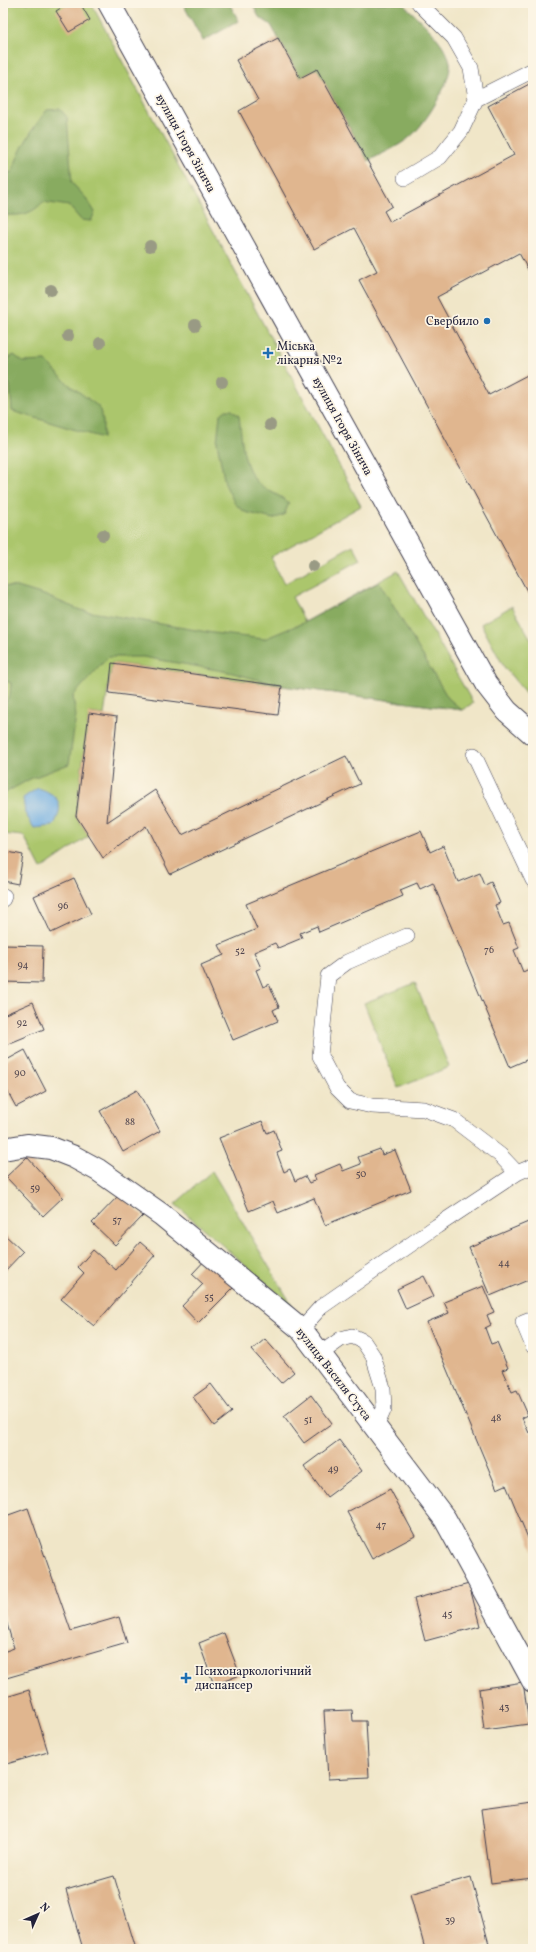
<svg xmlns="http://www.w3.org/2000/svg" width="536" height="1952" viewBox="0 0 536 1952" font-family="Vollkorn,serif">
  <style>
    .green { fill: #abc66c; stroke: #667454 }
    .forest { fill: #88ab60; stroke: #55664e }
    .water { fill: #70ade2; stroke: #49688e }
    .building { fill: #e0b68f }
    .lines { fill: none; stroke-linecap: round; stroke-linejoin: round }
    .service-casing { stroke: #413f50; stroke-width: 16 }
    .minor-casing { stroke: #413f50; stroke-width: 24 }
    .service { stroke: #fff; stroke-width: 15 }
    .minor { stroke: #fff; stroke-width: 22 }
    .tree { fill: #999a84 }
    .poi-dot { fill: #1f6fb2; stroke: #fcf5e5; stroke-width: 1.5 }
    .labels { text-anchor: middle; stroke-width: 3.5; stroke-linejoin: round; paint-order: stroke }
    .number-label { font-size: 10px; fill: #524750 }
    .street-label { font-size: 12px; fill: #22223b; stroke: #fcf5e5 }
    .poi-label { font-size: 12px; fill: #22223b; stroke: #fcf5e5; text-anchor: start }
  </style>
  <rect width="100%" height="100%" fill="#fcf5e5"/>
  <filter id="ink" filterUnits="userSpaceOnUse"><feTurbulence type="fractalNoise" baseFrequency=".025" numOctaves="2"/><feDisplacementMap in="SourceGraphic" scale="8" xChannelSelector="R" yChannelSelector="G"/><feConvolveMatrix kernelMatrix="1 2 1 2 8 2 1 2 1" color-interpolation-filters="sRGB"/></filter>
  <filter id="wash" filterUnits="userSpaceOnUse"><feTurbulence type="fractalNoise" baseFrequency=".012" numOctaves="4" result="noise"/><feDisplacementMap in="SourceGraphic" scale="16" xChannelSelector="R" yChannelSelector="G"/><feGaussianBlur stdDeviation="0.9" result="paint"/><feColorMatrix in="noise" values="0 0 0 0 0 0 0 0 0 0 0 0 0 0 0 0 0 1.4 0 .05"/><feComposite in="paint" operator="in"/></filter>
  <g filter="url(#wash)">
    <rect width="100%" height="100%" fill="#f0e6c8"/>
    <path class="green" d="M3 3H91L361 506 271 557 284 584 353 545 361 560 292 597 305 622 398 571 473 703 462 710 112 663 104 715 89 713 76 816 89 836 41 869 24 836 3 834Z
      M512 606 533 643V702L504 667 481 624Z
      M415 983 449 1067 398 1088 364 1003Z
      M212 1171 293 1307 175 1204Z"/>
    <path class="forest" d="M190 3H229L239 21 203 41 184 6Z
      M252 3H402C417 17 446 42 450 62 453 80 424 126 410 137 398 147 381 154 368 161L317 69 300 78 271 25 259 17Z
      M60 109 67 117 72 183 86 198 95 212 91 221 81 220 69 206 43 202C31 215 20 216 3 215V174L12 172C20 148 32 129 47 110Z
      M14 355 23 362 46 361 67 383 99 407 103 421V438L12 411 10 385 5 378 3 362Z
      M226 410H232L239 416C242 438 242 473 263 487 272 493 281 496 289 503L284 515 273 519 245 512 235 504 225 484 217 442 220 415Z
      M379 582 448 698 462 710 282 686 229 672 143 657H108L73 696 76 716 69 764 30 779 3 794V706L10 695 11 683 3 680V586L17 587 44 595 80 610 213 633 264 639 305 622Z"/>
    <path class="water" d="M38 788C60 795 65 806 53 826L34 828 25 813 23 798Z"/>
    <g id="blocks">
      <path class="building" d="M69 3H80L90 20 69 32 56 11Z
        M278 38 300 78 317 69 392 206 384 211 390 222 514 155 488 106 533 82V279L519 253 437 297 489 395 533 372V602L359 280 377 271 354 228 314 249 239 111 258 100 236 60Z
        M112 663 282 686 278 715 109 693Z
        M89 713 117 717 107 822 155 790 182 835 346 756 360 784 170 874 146 826 103 858 76 816Z
        M421 831 430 852 443 846 458 882 480 873 485 885 491 882 500 903 495 905 503 925 509 923 519 948 514 950 523 972 529 969 533 980V989L531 990 533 995V1057L510 1067 433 883 420 889 417 883 400 890 403 896 319 932 317 926 300 933 302 938 278 948 275 943 254 952 261 968 256 970 263 987 269 984 279 1007 273 1010 278 1021 233 1040 201 965 224 955 219 945 257 929 246 904Z
        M3 851 23 855 18 884 3 881Z
        M74 878 91 914 51 933 34 896Z
        M3 945 43 946 42 983 3 982Z
        M33 1002 44 1029 3 1046V1015Z
        M25 1050 46 1091 16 1107 3 1083V1062Z
        M137 1090 160 1131 123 1152 100 1111Z
        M262 1121 267 1133 274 1130 282 1151 277 1153 284 1172 290 1169 295 1181 305 1176 309 1183 316 1180 314 1175 340 1164 343 1171 361 1164 358 1157 380 1149 382 1155 395 1150 411 1190 325 1225 314 1198 278 1213 273 1201 249 1211 219 1138Z
        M27 1157 63 1197 43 1216 6 1177Z
        M120 1194 143 1216 115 1245 92 1223Z
        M533 1220V1278L490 1296 469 1247Z
        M3 1233 23 1252 3 1273Z
        M140 1242 155 1255 94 1326 61 1299 84 1273 78 1267 93 1250 116 1270Z
        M208 1257 236 1285 198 1323 182 1306 203 1284 192 1274Z
        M424 1276 434 1296 406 1309 397 1289Z
        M483 1286 494 1312 487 1315 491 1325 485 1328 491 1344 497 1342 508 1368 502 1370 512 1392 517 1390 528 1415 522 1418 529 1433 533 1431V1550L506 1485 497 1489 427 1322 449 1313 444 1302Z
        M265 1339 294 1372 281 1383 252 1350Z
        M211 1384 232 1412 214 1426 193 1397Z
        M311 1395 332 1423 304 1443 284 1416Z
        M339 1440 362 1471 327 1497 304 1466Z
        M390 1489 415 1536 372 1559 347 1512Z
        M28 1508 71 1631 119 1617 127 1643 3 1679V1652L14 1648 3 1610V1517Z
        M469 1584 480 1626 425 1641 414 1599Z
        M224 1633 240 1675 214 1685 199 1643Z
        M523 1682 529 1724 484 1730 479 1689Z
        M29 1690 48 1752 3 1765V1698Z
        M352 1710 353 1721H366L369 1777 328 1779 324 1711Z
        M533 1802V1878L491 1883 481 1809Z
        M114 1876 136 1949H83L66 1890Z
        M471 1877 489 1944 472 1949H425L410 1894Z"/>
    </g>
  </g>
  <g filter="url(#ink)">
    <use href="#blocks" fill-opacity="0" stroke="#413f50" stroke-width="1"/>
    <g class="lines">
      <defs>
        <path id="service" d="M476 99 533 70
          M405 178 440 157 461 131 476 99 471 68 454 38 419 3
          M474 755 533 880
          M3 899 4 896
          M407 936 347 962 328 976 320 1056 337 1088 350 1101 372 1106 424 1109 454 1120 500 1155 517 1173
          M533 1318 523 1322 533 1346
          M301 1329 321 1307 437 1226 517 1173 533 1166
          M320 1354 341 1339 352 1336 363 1341 373 1356 383 1388 384 1409 376 1427"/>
        <path id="minor" d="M109 3 486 684 507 711 533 734
          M3 1149 27 1145 51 1148 74 1157 98 1170 162 1215 301 1329 445 1519 533 1681"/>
      </defs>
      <use href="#service" class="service-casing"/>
      <use href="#minor" class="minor-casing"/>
      <use href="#service" class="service"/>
      <use href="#minor" class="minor"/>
    </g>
    <g class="tree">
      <circle cx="150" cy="246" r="6"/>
      <circle cx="51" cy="290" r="6"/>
      <circle cx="195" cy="325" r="6"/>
      <circle cx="68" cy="336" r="6"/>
      <circle cx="100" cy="343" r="6"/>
      <circle cx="222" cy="382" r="6"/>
      <circle cx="270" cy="425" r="6"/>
      <circle cx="103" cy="535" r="6"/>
      <circle cx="313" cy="566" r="6"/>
    </g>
  </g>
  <g class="poi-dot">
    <circle cx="487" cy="321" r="4"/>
    <path d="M266 347h4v4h4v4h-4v4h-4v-4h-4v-4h4z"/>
    <path d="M184 1672h4v4h4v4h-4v4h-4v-4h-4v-4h4z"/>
  </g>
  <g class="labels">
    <g class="number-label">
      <text x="63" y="909">96</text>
      <text x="489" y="953">76</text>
      <text x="240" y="954">52</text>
      <text x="23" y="968">94</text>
      <text x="22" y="1026">92</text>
      <text x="20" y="1076">90</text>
      <text x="130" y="1125">88</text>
      <text x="361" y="1177">50</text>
      <text x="35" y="1191">59</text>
      <text x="117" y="1223">57</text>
      <text x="504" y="1266">44</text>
      <text x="209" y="1300">55</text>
      <text x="496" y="1421">48</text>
      <text x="308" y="1423">51</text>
      <text x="333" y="1472">49</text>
      <text x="381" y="1528">47</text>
      <text x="447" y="1617">45</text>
      <text x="504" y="1710">43</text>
      <text x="450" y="1923">39</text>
    </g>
    <g class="street-label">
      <text transform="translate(186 143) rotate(61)" y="4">вулиця Ігоря Зінича</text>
      <text transform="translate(343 426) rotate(61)" y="4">вулиця Ігоря Зінича</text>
      <text transform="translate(334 1374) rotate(52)" y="4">вулиця Василя Стуса</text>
    </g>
    <g class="poi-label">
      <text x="479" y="325" text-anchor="end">Свербило</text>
      <text x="277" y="350">Міська<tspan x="277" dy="14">лікарня №2</tspan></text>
      <text x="195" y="1675">Психонаркологічний<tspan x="195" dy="14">диспансер</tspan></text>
    </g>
  </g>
  <rect width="536" height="1952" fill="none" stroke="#fcf5e5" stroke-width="16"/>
  <g transform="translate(38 1914) rotate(45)" stroke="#fcf5e5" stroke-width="3" paint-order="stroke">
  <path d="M0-3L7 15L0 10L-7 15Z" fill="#22223b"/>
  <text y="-6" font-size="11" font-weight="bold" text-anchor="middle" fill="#22223b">N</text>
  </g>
</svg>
